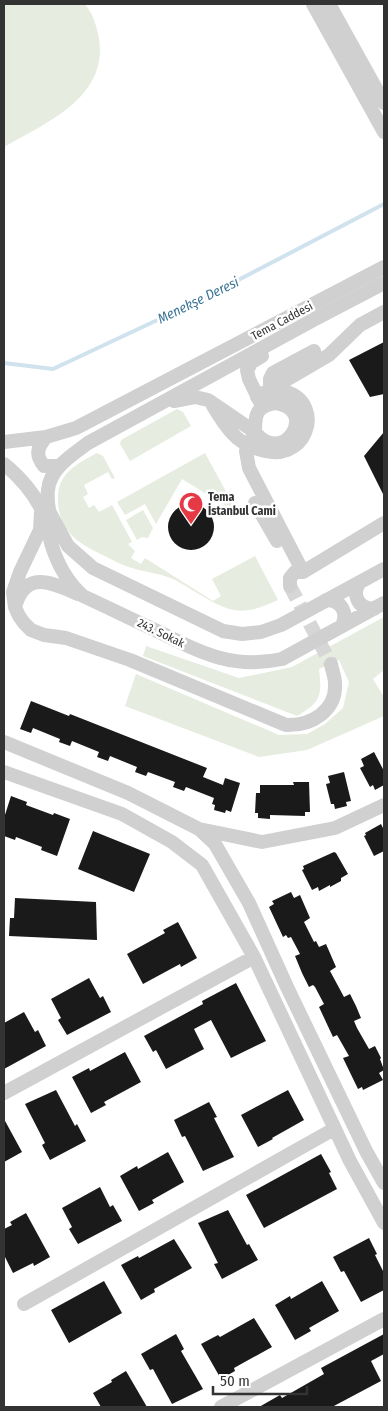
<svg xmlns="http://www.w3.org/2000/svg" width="388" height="1411" viewBox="0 0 388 1411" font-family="'Fira Sans Condensed',sans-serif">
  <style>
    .green { fill: #e6ecdf }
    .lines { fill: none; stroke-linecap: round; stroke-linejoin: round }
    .stream { stroke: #cfe2ee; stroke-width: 4 }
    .building { fill: #1a1a1a }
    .minor-tunnel { stroke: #d6d6d6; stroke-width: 14; stroke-dasharray: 14 7; stroke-linecap: butt }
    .minor { stroke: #d0d0d0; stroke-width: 14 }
    .labels { text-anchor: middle; stroke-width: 5; stroke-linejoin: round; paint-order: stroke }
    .street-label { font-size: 12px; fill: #333; stroke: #fff }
    .poi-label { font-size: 12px; font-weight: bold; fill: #333; stroke: #fff; text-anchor: start }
    .water-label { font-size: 14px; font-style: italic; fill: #3f7597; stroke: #fff }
  </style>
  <rect width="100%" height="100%" fill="#fff"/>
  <path class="green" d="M4 4H85C93 14 97 27 99 39 108 98 45 123 4 147Z
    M177 409 183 412 191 426 130 461 120 444 121 440Z
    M97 453 103 456 115 478 112 479 108 472 84 485 88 494 83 497 89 508 94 505 99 512 112 505 132 542 128 544 135 551 131 558 141 564 145 558 213 601 221 596 212 579 255 556 278 600C265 606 249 613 234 610 216 607 191 588 173 579 159 573 144 572 129 567 121 565 113 560 105 556 81 545 60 533 58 503 56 474 75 465 97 453Z
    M205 453 236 510 234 511 182 479 156 524 145 504 125 515 117 502Z
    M143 510 153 528 148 538 142 537 137 540 126 520Z
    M384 617V670L373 679 384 697V716L307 750 259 757 125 706 136 674 279 735 307 734 325 724 343 708 349 682 339 660 319 669C322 696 321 702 297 716L143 656 146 646 239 678 292 667Z"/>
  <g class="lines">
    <path class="stream" d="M4 363 53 369 200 300 384 204"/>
  </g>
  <path class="building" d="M384 342V394L370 397 349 360Z
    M384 432V496L364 456Z
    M168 527a23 23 0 1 1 46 0a23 23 0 1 1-46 0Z
    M31 701 69 716 70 714 207 768 203 777 223 785 225 778 240 783 231 812 226 810 225 813 214 810 215 805 212 804 214 798 186 787 184 791 173 787 175 782 148 772 146 776 135 772 137 767 110 756 108 761 97 757 99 752 72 741 70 746 59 742 60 739 33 728 31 733 20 729Z
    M374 752 384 771V785L375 790 373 785 370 787 360 768 364 766 361 759Z
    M344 772 351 801 346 802 347 806 335 809 334 804H331L326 784 330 783 328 776Z
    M293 782H309L310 812H305V816L270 815V819L258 818V813H255L256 793H260V785H294Z
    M11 796 27 802 26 805 53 815 54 813 70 819 57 856 41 850 42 847 16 837 15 840 4 836V818Z
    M381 824 384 830V851L374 856 364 836 366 835 365 833Z
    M93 831 150 854 134 892 78 869Z
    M334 852 336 853 348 874 341 878V881L330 887V885L319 891 318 887 312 890 302 870 304 869 303 866Z
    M291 892 294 898 300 895 310 918 304 922 314 942 316 941 319 947 326 944 336 967 330 971 344 997 350 994 356 1006 361 1018 354 1021 357 1028 369 1049 375 1046 381 1058 380 1059 384 1070 379 1073 383 1080 363 1090 362 1087 358 1089 343 1058 349 1056 337 1035 333 1037 319 1007 324 1004 315 987 313 985 309 987 302 973 295 956 300 954 291 937 288 938 286 935 283 937 269 907 274 904 272 901Z
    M15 898 96 902 97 940 9 936 10 918H14Z
    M178 922 197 958 181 967 180 964 143 984 127 954 165 933 163 930Z
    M89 978 100 998 103 996 111 1012 67 1035 58 1020 61 1018 51 999Z
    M236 983 266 1041 231 1058 211 1020 194 1029 204 1049 166 1069 156 1050 153 1052 144 1036 203 1004 202 1001Z
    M24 1012 35 1032 38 1030 46 1046 4 1069V1023Z
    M125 1052 141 1082 104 1102 106 1105 91 1113 72 1077 89 1068 90 1071Z
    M56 1090 75 1126 77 1124 86 1141 50 1160 42 1145 45 1143 25 1104Z
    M288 1090 304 1120 272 1138 273 1139 258 1147 241 1115Z
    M209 1102 217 1117 214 1118 234 1157 203 1171 185 1136 182 1137 174 1120Z
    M4 1119 22 1152 4 1162Z
    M168 1152 184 1182 152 1200 154 1203 139 1211 120 1176 137 1166 138 1169Z
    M321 1154 331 1172 329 1173 337 1189 264 1228 246 1195Z
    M100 1187 110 1207 113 1205 122 1221 78 1244 69 1229 72 1227 62 1208Z
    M228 1210 247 1245 249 1244 258 1260 222 1279 214 1264 218 1263 198 1223Z
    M26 1213 50 1257 34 1266 33 1263 13 1273 4 1255V1229L12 1225 10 1222Z
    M369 1238 377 1254 375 1255 384 1273V1290L361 1302 344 1271 341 1272 333 1257Z
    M174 1239 192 1268 154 1289 155 1292 141 1300 121 1265 138 1256 139 1258Z
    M104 1281 122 1313 69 1343 51 1310Z
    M322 1281 339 1311 309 1328 311 1331 295 1340 275 1305 290 1296 291 1299Z
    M254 1318 272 1347 234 1368 235 1371 221 1379 201 1344 218 1335 220 1337Z
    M176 1334 184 1349 181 1351 203 1389 172 1404 153 1369 150 1370 141 1354Z
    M384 1334V1354L371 1361 381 1381 332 1407H259L280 1395 282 1398 324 1374 321 1368Z
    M126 1371 147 1407H101L93 1393 112 1382 111 1380Z"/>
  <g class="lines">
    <path class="minor-tunnel" d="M290 586 331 664"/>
    <path class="minor" d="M313 4 384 132
      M329 4 384 103
      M280 390 281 383 286 380 329 355 360 325 384 312
      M270 391V379L273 373 314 351
      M174 401 195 397 208 400 255 432 246 451 249 468 303 572
      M275 403C320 409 283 468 255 432 255 414 256 407 275 403Z
      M261 404 249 379 247 370 252 362 262 356
      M213 406C219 416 225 426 233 434 239 441 247 445 255 448 308 469 326 403 286 392 276 389 266 390 257 397
      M46 437C37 448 35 455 44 466H60
      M4 442 46 437 76 428 384 267
      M4 464C21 478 38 498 46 520 48 527 49 535 51 543 57 563 67 582 83 596 107 607 131 619 155 630 200 652 231 670 282 659L384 603
      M255 503 277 541
      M49 510C48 504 47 497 48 490 50 468 72 455 88 443L315 319 384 283
      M41 511 40 530 20 572 13 592 15 607 19 616 24 623 31 630 44 635 66 638 130 660 286 725C311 726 337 711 335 683 335 677 332 670 331 664
      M49 511 68 546 93 568 223 631 242 634 261 632 281 625 384 569
      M360 582C351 594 358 609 374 609
      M290 586V578L295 572H303L384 523
      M326 600C342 600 349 614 341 627
      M16 604C27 569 54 584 78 594
      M4 742 128 793 199 829 215 844 249 903 287 987 366 1151 384 1183
      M4 772 122 814 172 842 202 865 254 957 350 1161 384 1223
      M199 829 262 842 335 828 384 805
      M4 1093 254 957
      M24 1304 334 1129
      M221 1407 384 1319"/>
  </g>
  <defs>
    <symbol id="mosque-pin" viewBox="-11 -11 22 30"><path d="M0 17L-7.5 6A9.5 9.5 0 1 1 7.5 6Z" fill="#e63946" stroke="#fff"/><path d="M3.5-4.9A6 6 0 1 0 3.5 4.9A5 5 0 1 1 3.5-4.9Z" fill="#fff"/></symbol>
  </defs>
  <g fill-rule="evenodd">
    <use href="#mosque-pin" x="177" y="490" width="28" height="38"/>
  </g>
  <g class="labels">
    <g class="street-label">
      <text transform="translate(282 321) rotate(-28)" y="4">Tema Caddesi</text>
      <text transform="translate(161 633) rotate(26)" y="4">243. Sokak</text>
    </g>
    <g class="poi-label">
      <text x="208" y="501">Tema<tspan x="208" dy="14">İstanbul Cami</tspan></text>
    </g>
    <g class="water-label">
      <text transform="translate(198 300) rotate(-26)" y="5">Menekşe Deresi</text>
    </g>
  </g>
  <rect width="388" height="1411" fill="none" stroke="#333333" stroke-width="10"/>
  <path d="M213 1386v8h94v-8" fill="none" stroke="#333333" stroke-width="2.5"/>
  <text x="220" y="1386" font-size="15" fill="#333333" stroke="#ffffff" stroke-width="4" paint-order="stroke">50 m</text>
</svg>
